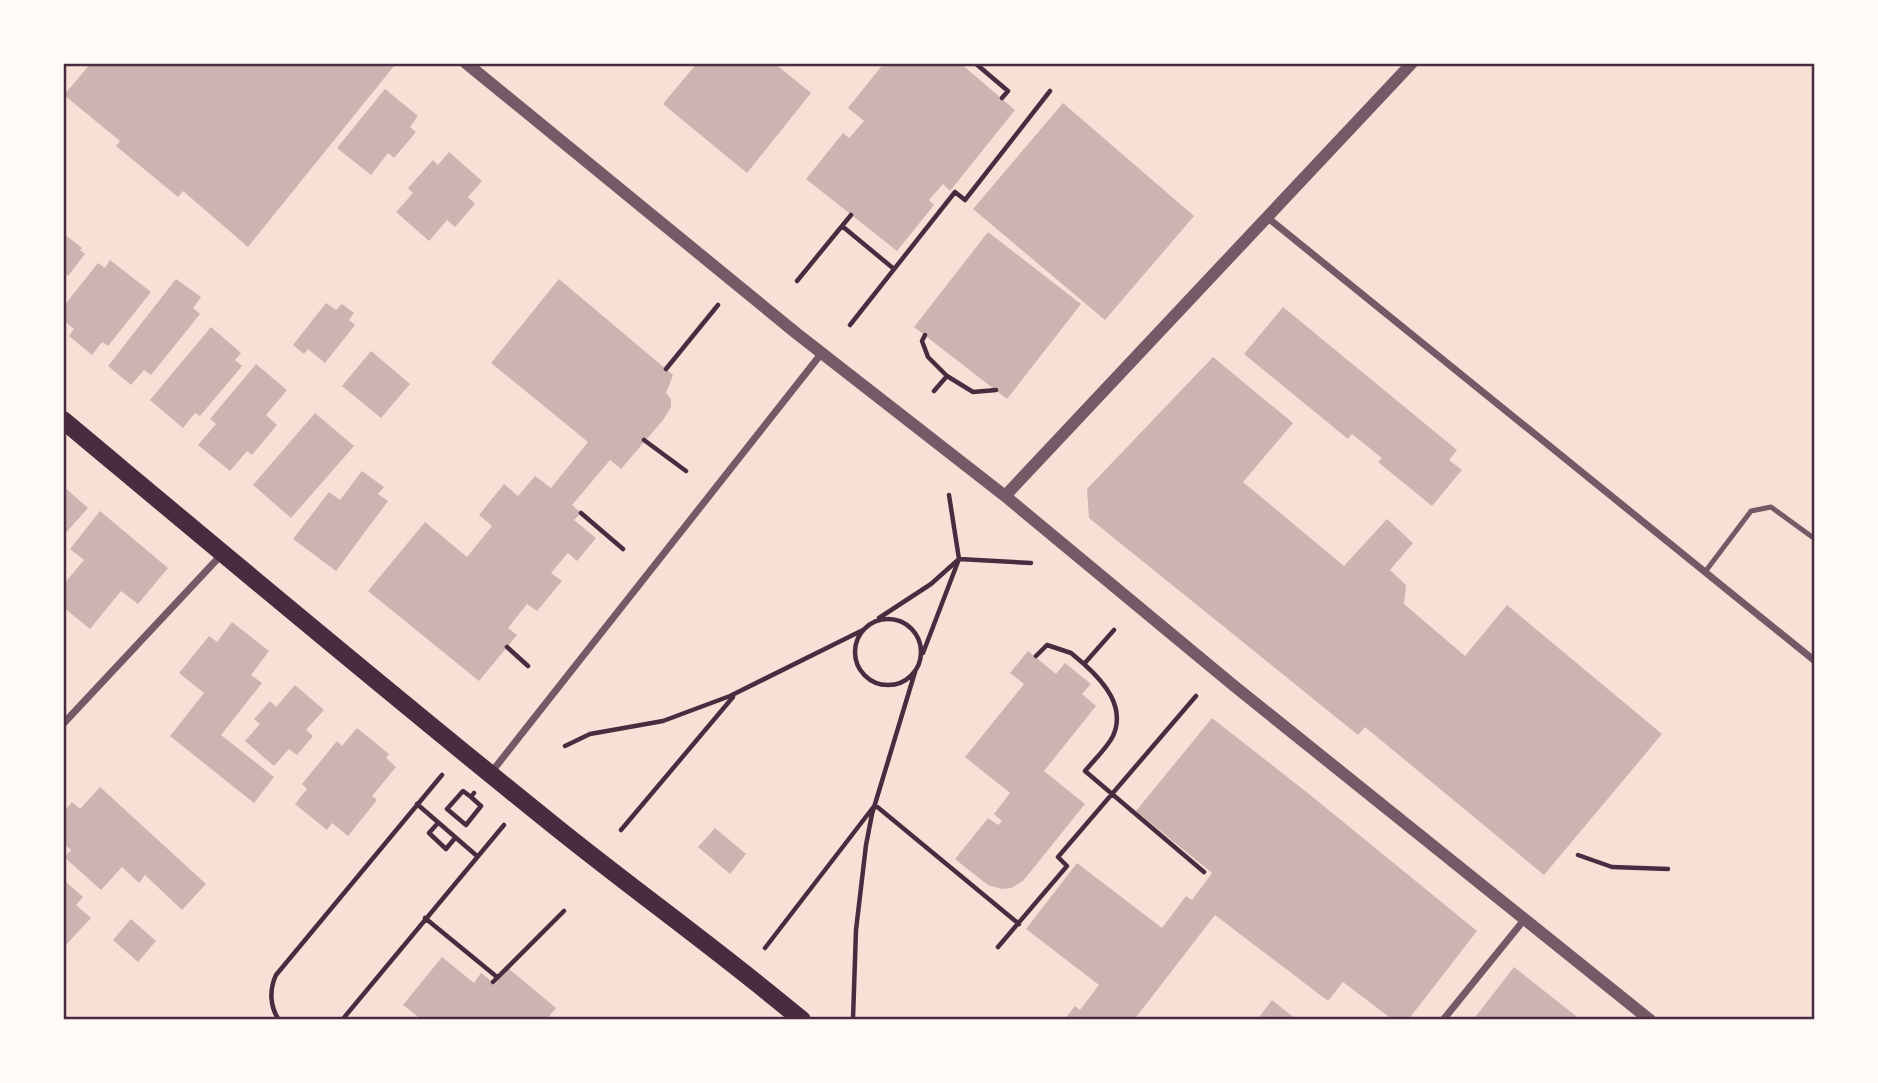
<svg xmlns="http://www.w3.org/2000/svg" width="1878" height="1083" viewBox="0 0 1878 1083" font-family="'Space Grotesk',sans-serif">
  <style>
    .building { fill: #ccb4b1 }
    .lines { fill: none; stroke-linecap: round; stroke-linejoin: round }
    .path { stroke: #4a2c40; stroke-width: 4.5 }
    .service { stroke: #755966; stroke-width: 5 }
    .minor { stroke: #755966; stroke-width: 7 }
    .tertiary { stroke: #755966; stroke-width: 12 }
    .primary { stroke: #4a2c40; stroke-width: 18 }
    .neatline { fill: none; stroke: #4a2c40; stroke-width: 2.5 }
  </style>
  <rect width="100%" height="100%" fill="#f7e1d7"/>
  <path class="building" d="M91 63H390L394 66 248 247 183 191 178 197 116 146 120 141 64 95Z
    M697 63H774L811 93 747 173 663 104Z
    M884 63H960L1015 110 950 191 943 184 929 200 934 205 897 251 806 179 843 133 849 138 864 121 848 108Z
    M385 89 418 116 410 127 416 132 394 158 388 153 371 175 337 148Z
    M1063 103 1194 216 1105 320 973 209Z
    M449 152 482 181 468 197 475 204 455 227 447 220 429 241 396 212 413 193 408 188 433 160 438 165Z
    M988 232 1081 304 1007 399 914 327Z
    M63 233 82 248 80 250 85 254 68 276 63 272Z
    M110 260 151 292 108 346 102 342 92 355 69 336 74 329 63 320V307L98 263 105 268Z
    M176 279 201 297 193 308 200 314 151 375 144 370 131 385 108 366Z
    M559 279 673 375 666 393 671 399V407L663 420 621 469 610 460 572 505 581 513 574 520 596 538 577 561 568 553 551 573 562 581 537 611 527 604 508 628 517 635 479 681 368 591 425 522 467 557 492 526 479 515 504 484 518 496 535 476 551 488 588 442 491 363Z
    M326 303 336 310 342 304 354 313 349 320 355 325 325 363 308 349 304 354 293 345Z
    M1283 307 1457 450 1449 460 1462 470 1432 506 1378 462 1382 458 1352 434 1348 439 1244 354Z
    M211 327 241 353 235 360 242 366 200 416 195 413 183 428 150 400Z
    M371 351 410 384 381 418 342 386Z
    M1213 357 1293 423 1243 482 1344 566 1387 519 1413 543 1390 570 1406 585 1404 604 1465 656 1507 605 1662 734 1544 875 1365 727 1358 735 1089 518 1087 489Z
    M256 364 287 390 266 415 277 425 252 455 247 451 230 471 198 445 216 424 210 419Z
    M315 413 354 446 291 518 253 485Z
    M362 471 384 487 378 494 388 501 336 571 293 539 329 492 340 500Z
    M63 486 88 508 63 536Z
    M100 511 168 568 138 604 121 591 90 629 63 607V585L84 560 70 549Z
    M232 622 269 651 251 675 262 683 221 735 274 777 254 803 170 736 204 693 179 673 209 636 217 642Z
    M1028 651 1056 674 1065 663 1091 684 1082 694 1096 706 1044 771 1085 804 1023 881 1011 888 1002 889 988 885 955 859 988 818 998 825 1002 821 994 814 1010 793 965 757 1024 684 1010 673Z
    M295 685 324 710 306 730 313 736 297 755 289 749 274 766 245 741 260 724 254 719 270 701 276 707Z
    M1212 718 1309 794 1477 931 1408 1020H1393L1343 982 1328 1001 1215 915 1134 1020H1064L1075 1006 1080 1010 1099 985 1026 929 1077 863 1162 928 1186 896 1192 900 1212 873 1136 811Z
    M357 728 389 754 386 758 396 767 372 796 377 800 348 836 332 823 327 830 295 804 307 789 302 784 337 741 342 746Z
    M100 787 206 884 182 910 145 875 139 883 122 867 101 890 64 857 71 850 63 843V812L72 802 80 809Z
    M715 828 746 854 730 874 698 847Z
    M63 879 83 897 76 905 91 918 63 948Z
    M131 919 156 941 138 962 113 940Z
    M442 957 474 983 481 973 495 984 508 968 556 1008 546 1020H422L403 1005Z
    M1514 967 1581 1020H1473Z
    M1272 1000 1297 1020H1257Z"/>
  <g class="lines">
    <path class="path" d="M975 63 1008 91 1002 98
      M842 226 894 269
      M797 281 851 215
      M850 325 955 192 965 200 1050 91
      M925 335 922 341 928 357 947 376 934 391
      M666 369 718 305
      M947 376 973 392 996 390
      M644 440 686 471
      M581 513 623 549
      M879 618 931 584 959 559 1031 563
      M855 652a33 33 0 1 1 66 0a33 33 0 1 1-66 0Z
      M1114 630 1084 664C1104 682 1126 707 1113 736 1107 748 1094 760 1085 771L1204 872
      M507 647 528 666
      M923 653 959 559 949 495
      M1036 656 1047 645 1071 653 1084 664
      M565 746 590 734 663 721 730 696 863 630
      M471 797 481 806 466 825 447 809 463 791 471 797 474 793
      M417 804 477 856
      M438 823 429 833 446 849 455 838
      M621 830 733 697
      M1578 855 1612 867 1668 869
      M425 918 497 977
      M998 947 1067 866 1058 857 1196 696
      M765 948 875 805 1019 924
      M493 982 564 911
      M853 1019 856 930 866 845 872 814 915 672
      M279 1020C270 1007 269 990 276 975L442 775
      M342 1020 504 825"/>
    <path class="service" d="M1705 572 1751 511 1771 507 1815 539"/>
    <path class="minor" d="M1268 218 1815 661
      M63 724 223 553
      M490 774 821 354
      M1443 1020 1524 920"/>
    <path class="tertiary" d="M466 63 796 333 1005 496 1233 685 1650 1020
      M1005 496 1412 63"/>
    <path class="primary" d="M63 420C227 557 390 694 557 828 638 893 722 953 802 1020"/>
  </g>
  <rect width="1878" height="1083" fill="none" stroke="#fffaf5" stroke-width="130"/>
  <rect x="65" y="65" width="1748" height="953" class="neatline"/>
</svg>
